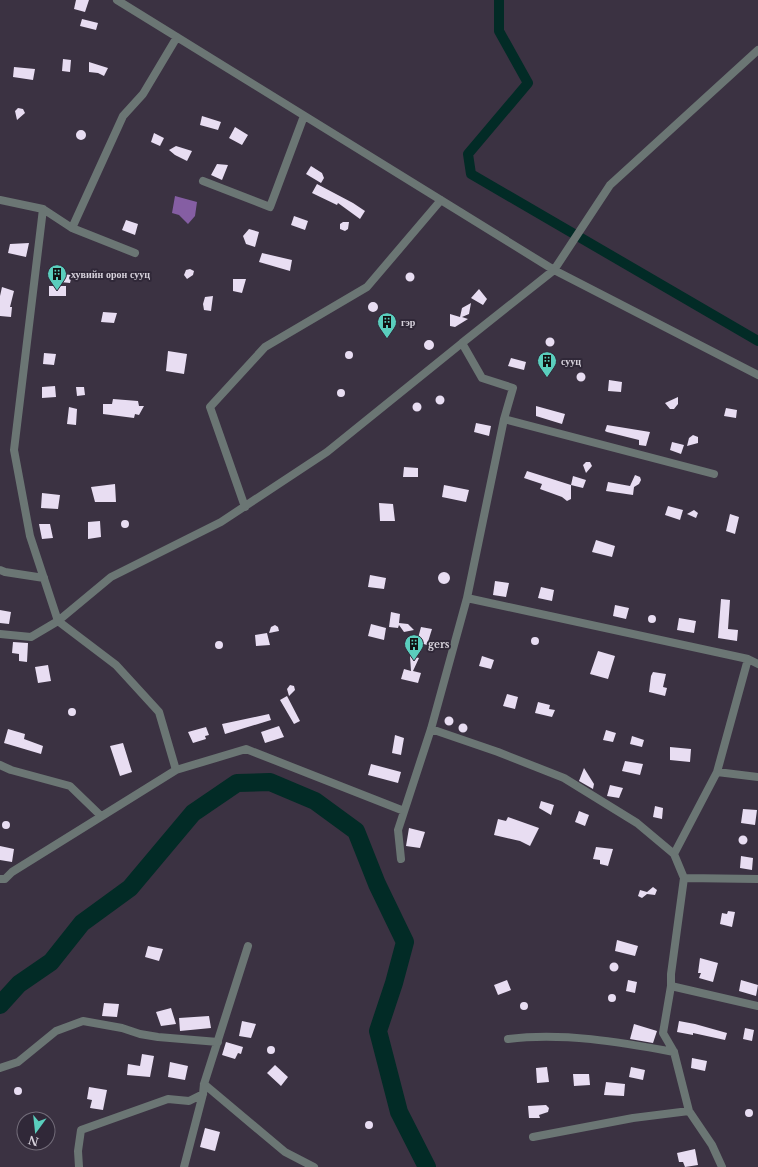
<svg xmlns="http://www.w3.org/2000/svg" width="758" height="1167" font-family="'Libre Baskerville',serif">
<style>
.forest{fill:#855ea3}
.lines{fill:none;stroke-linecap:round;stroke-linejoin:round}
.canal{stroke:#022b26;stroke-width:10}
.river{stroke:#022b26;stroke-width:18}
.building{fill:#e8ddf2}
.minor{stroke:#6b7674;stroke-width:8}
.labels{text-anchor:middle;stroke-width:4;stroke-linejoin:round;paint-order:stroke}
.poi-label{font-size:10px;font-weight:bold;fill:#d6d1db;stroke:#302838;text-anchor:start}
</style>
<rect width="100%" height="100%" fill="#3b3242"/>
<path class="forest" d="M175,196l22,6 -2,14 -7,8 -9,-9 -7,-2z"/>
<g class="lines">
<path class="canal" d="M499,0v31l29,52 -60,71 3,20 287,167"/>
<path class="river" d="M0,1005l19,-21 32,-22 31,-39 48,-35 63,-75 44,-30 33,-1 45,19 41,30 21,53 28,58 -11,41 -16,48 21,81 28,55"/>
</g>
<path class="building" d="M76,0h13l-4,12 -11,-3z
M82,19l16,4 -2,7 -16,-4z
M63,59l8,1 -1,12 -8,-1z
M89,62l19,6 -4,8 -6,-3 -9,-1z
M14,67l21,2 -2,11 -20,-3z
M18,108l5,1 2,4 -8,7 -2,-9z
M202,116l19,6 -3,8 -18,-5z
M235,127l13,8 -6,10 -13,-7z
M76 135a5 5 0 1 1 10 0a5 5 0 1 1-10 0Z
M154,133l10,5 -4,8 -9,-4z
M176,146l16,5 -5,10 -12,-6 -6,-5z
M217,164l11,1 -6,15 -11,-5z
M311,166l11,7 2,5 -3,5 -15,-9z
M317,184l36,19 12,8 -5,8 -22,-16 -1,2 -25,-12z
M294,216l14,5 -3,9 -14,-5z
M126,220l12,4 -3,11 -13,-5z
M343,222h6l-1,7 -3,2 -5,-2v-5z
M249,229l10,3 -4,15 -9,-3 -3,-8z
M29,243l-3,14 -18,-4 2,-9z
M262,253l30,7 -2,11 -31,-9z
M190,269l4,2 -1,4 -6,4 -3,-4 2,-5z
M405.5 277a4.5 4.5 0 1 1 9 0a4.5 4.5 0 1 1-9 0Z
M60,274l12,1 -2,8 -10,-1 -2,-4z
M233,279h13l-4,14 -9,-2z
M49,286h17v10h-17z
M2,287l12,4 -4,16h2l-1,10 -11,-1v-20z
M479,289l8,10 -4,6 -12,-7z
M213,296l-2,15 -7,-1 -1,-6 2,-7z
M368 307a5 5 0 1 1 10 0a5 5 0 1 1-10 0Z
M471,303l-2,11 -7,3 6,2 -13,8 -5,-1v-12l10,3 2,-9z
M103,312l14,1 -3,10 -13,-1z
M545.5 342a4.5 4.5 0 1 1 9 0a4.5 4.5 0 1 1-9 0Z
M424 345a5 5 0 1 1 10 0a5 5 0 1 1-10 0Z
M345 355a4 4 0 1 1 8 0a4 4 0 1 1-8 0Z
M168,351l19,3 -3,20 -18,-3z
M44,353l12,1 -2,11 -11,-1z
M511,358l15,4 -2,8 -16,-4z
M576.5 377a4.5 4.5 0 1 1 9 0a4.5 4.5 0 1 1-9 0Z
M609,380l13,2 -1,10 -13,-1z
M55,386l1,11 -14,1v-11z
M76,387h8l1,8 -8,1z
M337 393a4 4 0 1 1 8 0a4 4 0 1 1-8 0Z
M435.5 400a4.5 4.5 0 1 1 9 0a4.5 4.5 0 1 1-9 0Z
M678,397v7l-4,5h-4l-5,-6z
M113,399l25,2 1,5h5l-5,9 -4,-1 -1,4 -31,-4v-10h9z
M412.5 407a4.5 4.5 0 1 1 9 0a4.5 4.5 0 1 1-9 0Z
M536,406l29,8 -3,10 -26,-8z
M69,407l8,2 -1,16 -9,-1z
M726,408l11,2 -1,8 -12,-2z
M476,423l15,3 -2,10 -15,-4z
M607,425l43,7 -4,14 -7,-1v-5l-32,-8 -2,-1z
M693,435l5,2v6l-11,3 2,-8z
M672,442l12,3 -3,9 -11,-4z
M586,462h4l2,4 -6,7 -3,-8z
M404,467l14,1v9h-15z
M527,471l44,14v14l-4,2 -5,-4 -22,-8 2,-5 -18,-6z
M635,475l5,2 1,3 -2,4 -5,3 -1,8 -27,-4 2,-9 22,4z
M573,476l13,4 -3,8 -12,-3z
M115,484l1,18h-21l-4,-15z
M444,485l25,5 -3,12 -24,-5z
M42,493l18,2 -2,14 -17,-1z
M379,503l14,1 2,17h-15z
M668,506l15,4 -3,10 -15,-5z
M694,510l4,3 -2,5 -9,-4z
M730,514l9,3 -4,17 -9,-3z
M121 524a4 4 0 1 1 8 0a4 4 0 1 1-8 0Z
M100,521l1,16 -13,2v-17z
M39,524h11l3,14 -11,1z
M596,540l19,6 -3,11 -20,-5z
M438 578a6 6 0 1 1 12 0a6 6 0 1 1-12 0Z
M370,575l16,3 -2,11 -16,-2z
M495,581l14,2 -3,14 -13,-2z
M541,587l13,3 -2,11 -14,-3z
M721,599l9,1 -2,29 10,1 -1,11 -19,-3z
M615,605l14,3 -3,11 -13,-3z
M0,610l11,2 -2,12 -9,-1z
M391,612l9,2 -1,9 9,1 6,6 -10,2 -5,-7 -1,3 -9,-1z
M648 619a4 4 0 1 1 8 0a4 4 0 1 1-8 0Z
M679,618l17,3 -2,12 -17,-3z
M371,624l15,4 -2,12 -16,-4z
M275,625l3,2 1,4 -10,2 2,-6z
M421,627l11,2 -5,16 -10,-3z
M267,633l3,12 -14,1 -1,-11z
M531 641a4 4 0 1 1 8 0a4 4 0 1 1-8 0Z
M215 645a4 4 0 1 1 8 0a4 4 0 1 1-8 0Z
M13,642l15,1 -1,19 -8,-1v-7l-7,-1z
M598,651l17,5 -7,23 -18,-5z
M410,656l9,2 -6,13 8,2 -3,10 -17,-4 3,-10 7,2z
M482,656l12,4 -3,9 -12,-3z
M48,665l3,16 -13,2 -3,-16z
M653,672l13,2 -3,13 4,1 -2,8 -16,-4 2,-16z
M290,685l4,1 1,4 -6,6 -2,-7z
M507,694l11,3 -3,12 -12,-3z
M287,696l13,25 -6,3 -14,-24z
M538,702l12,3 -1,4 6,1 -3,7 -17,-4z
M68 712a4 4 0 1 1 8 0a4 4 0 1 1-8 0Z
M269,714l2,6 -46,14 -3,-10z
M444.5 721a4.5 4.5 0 1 1 9 0a4.5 4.5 0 1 1-9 0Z
M458.5 728a4.5 4.5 0 1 1 9 0a4.5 4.5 0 1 1-9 0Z
M279,726l5,11 -19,6 -4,-11z
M206,727l3,8 -4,1 1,3 -13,4 -5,-11z
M8,729l17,5 -1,5 19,7 -2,8 -37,-11z
M606,730l10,3 -3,9 -10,-2z
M395,735l9,3 -3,17 -9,-2z
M632,736l12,4 -2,7 -12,-3z
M123,743l9,29 -12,4 -10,-30z
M670,747l21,2 -1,13 -20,-2z
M625,761l18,3 -3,11 -18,-4z
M371,764l30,8 -3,11 -30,-8z
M584,768l10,16 -1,5 -14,-8z
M610,785l13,3 -4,10 -12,-2z
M541,801l13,4 -3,10 -12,-7z
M655,806l8,2 -1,11 -9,-2z
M743,809l14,1 -2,15 -14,-2z
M579,811l10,4 -4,11 -10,-4z
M508,817l31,11 -9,18 -10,-5 -26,-6 4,-16 8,2z
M2 825a4 4 0 1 1 8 0a4 4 0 1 1-8 0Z
M409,828l16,4 -5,16 -14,-2z
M738.5 840a4.5 4.5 0 1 1 9 0a4.5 4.5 0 1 1-9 0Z
M0,846l14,3 -2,13 -12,-2z
M596,847l17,2 -5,17 -8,-2v-4l-7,-1z
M741,856l12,2 -1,12 -12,-2z
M653,887l4,3 -2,5 -8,-1 -5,4 -4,-2 2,-6 7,2z
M728,911l7,1 -3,15 -12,-3 2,-11 5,1z
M617,940l21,6 -3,10 -20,-5z
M148,946l15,3 -4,12 -14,-4z
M700,958l18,5 -5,19 -14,-4 2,-5h-3z
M609.5 967a4.5 4.5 0 1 1 9 0a4.5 4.5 0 1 1-9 0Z
M507,980l4,10 -13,5 -4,-10z
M628,980l9,2 -2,11 -9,-2z
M741,980l17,5 -2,11 -17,-5z
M608 998a4 4 0 1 1 8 0a4 4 0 1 1-8 0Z
M520 1006a4 4 0 1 1 8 0a4 4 0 1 1-8 0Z
M104,1003l15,1 -2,13 -15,-1z
M171,1008l5,16 -15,2 -5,-14z
M209,1016l2,12 -31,3 -1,-13z
M242,1021l14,3 -5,14 -12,-2z
M679,1021l16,3 32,9 -2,7 -32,-7v2l-16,-3z
M634,1024l23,7 -4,12 -23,-4z
M745,1028l9,2 -2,11 -9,-2z
M226,1042l17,5 -2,7 -3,-1 -3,6 -13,-4z
M267 1050a4 4 0 1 1 8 0a4 4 0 1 1-8 0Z
M142,1054l12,2 -4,21 -23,-2 1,-11 12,2z
M692,1058l15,3 -2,10 -14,-3z
M170,1062l18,4 -3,14 -17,-3z
M275,1065l13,12 -7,9 -14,-13z
M547,1067l2,15 -12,1 -1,-15z
M631,1067l14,3 -2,10 -14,-3z
M573,1074h16l1,11 -16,1z
M606,1082l19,2 -1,12 -20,-1z
M14 1091a4 4 0 1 1 8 0a4 4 0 1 1-8 0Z
M89,1087l18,3 -4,20 -13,-2 2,-8 -5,-1z
M546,1105l3,3 -1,4 -9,3 1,3h-11l-1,-12z
M745 1113a4 4 0 1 1 8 0a4 4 0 1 1-8 0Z
M365 1125a4 4 0 1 1 8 0a4 4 0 1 1-8 0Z
M205,1128l15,4 -5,19 -15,-4z
M695,1149l3,16 -13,2 -2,-5h-4l-2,-9z"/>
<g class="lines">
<path class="minor" d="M117,0l437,270 204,105
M203,181l67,26 34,-91
M0,200l43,9
M72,228l63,25
M504,419l210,55
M245,507l-35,-100 55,-60 102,-60 74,-87
M0,570l5,2 39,6
M467,598l281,61 10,5
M0,634l31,3 27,-16 -28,-85 -16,-86 29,-241 29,19 51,-112 20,-22 34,-57
M431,729l67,23 66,26 73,45 37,31
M0,765l11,5 59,16 31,30
M717,772l41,5
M404,811l-158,-62 -70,21 -17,-58 -43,-47 -58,-44 53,-44 110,-55 106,-70 135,-109
M401,859l-3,-29 33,-101 36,-131 37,-179 9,-31 -31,-10 -20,-35 92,-73 56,-85 148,-135
M684,878l74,1
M0,879h5l7,-7 164,-102
M671,986l87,20
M508,1039c54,-7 112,3 166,13
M0,1068l18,-6 38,-31 27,-10 39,7 18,6 18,3 60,5
M204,1084l81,68 29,15
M533,1137l100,-19 56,-7
M79,1167l-1,-16 3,-21 87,-31 21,2 14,-7
M184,1167l19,-73 1,-10 44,-138
M722,1167l-10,-22 -23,-34 -15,-59 -11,-19 8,-47v-12l13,-96 -10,-24 43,-82 31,-113"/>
</g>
<defs>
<g id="building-pin" transform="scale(1)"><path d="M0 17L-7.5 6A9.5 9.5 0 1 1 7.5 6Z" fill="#5acebd" stroke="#302838"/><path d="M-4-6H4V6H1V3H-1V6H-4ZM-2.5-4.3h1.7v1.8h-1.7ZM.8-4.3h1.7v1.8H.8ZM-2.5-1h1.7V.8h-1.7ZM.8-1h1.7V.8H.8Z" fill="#111"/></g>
</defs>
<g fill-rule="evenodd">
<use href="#building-pin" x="57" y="274"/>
<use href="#building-pin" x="387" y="322"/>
<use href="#building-pin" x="547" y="361"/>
<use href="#building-pin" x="414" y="644"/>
</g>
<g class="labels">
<g class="poi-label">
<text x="71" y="278">хувийн орон сууц</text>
<text x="401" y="326">гэр</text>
<text x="561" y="365">сууц</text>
<text x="428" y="648">gers</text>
</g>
</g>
<g transform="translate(36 1131) rotate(195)"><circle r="19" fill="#302838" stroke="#726c79"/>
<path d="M0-3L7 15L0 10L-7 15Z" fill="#5acebd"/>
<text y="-6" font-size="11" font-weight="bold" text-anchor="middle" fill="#d6d1db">N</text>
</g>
</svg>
